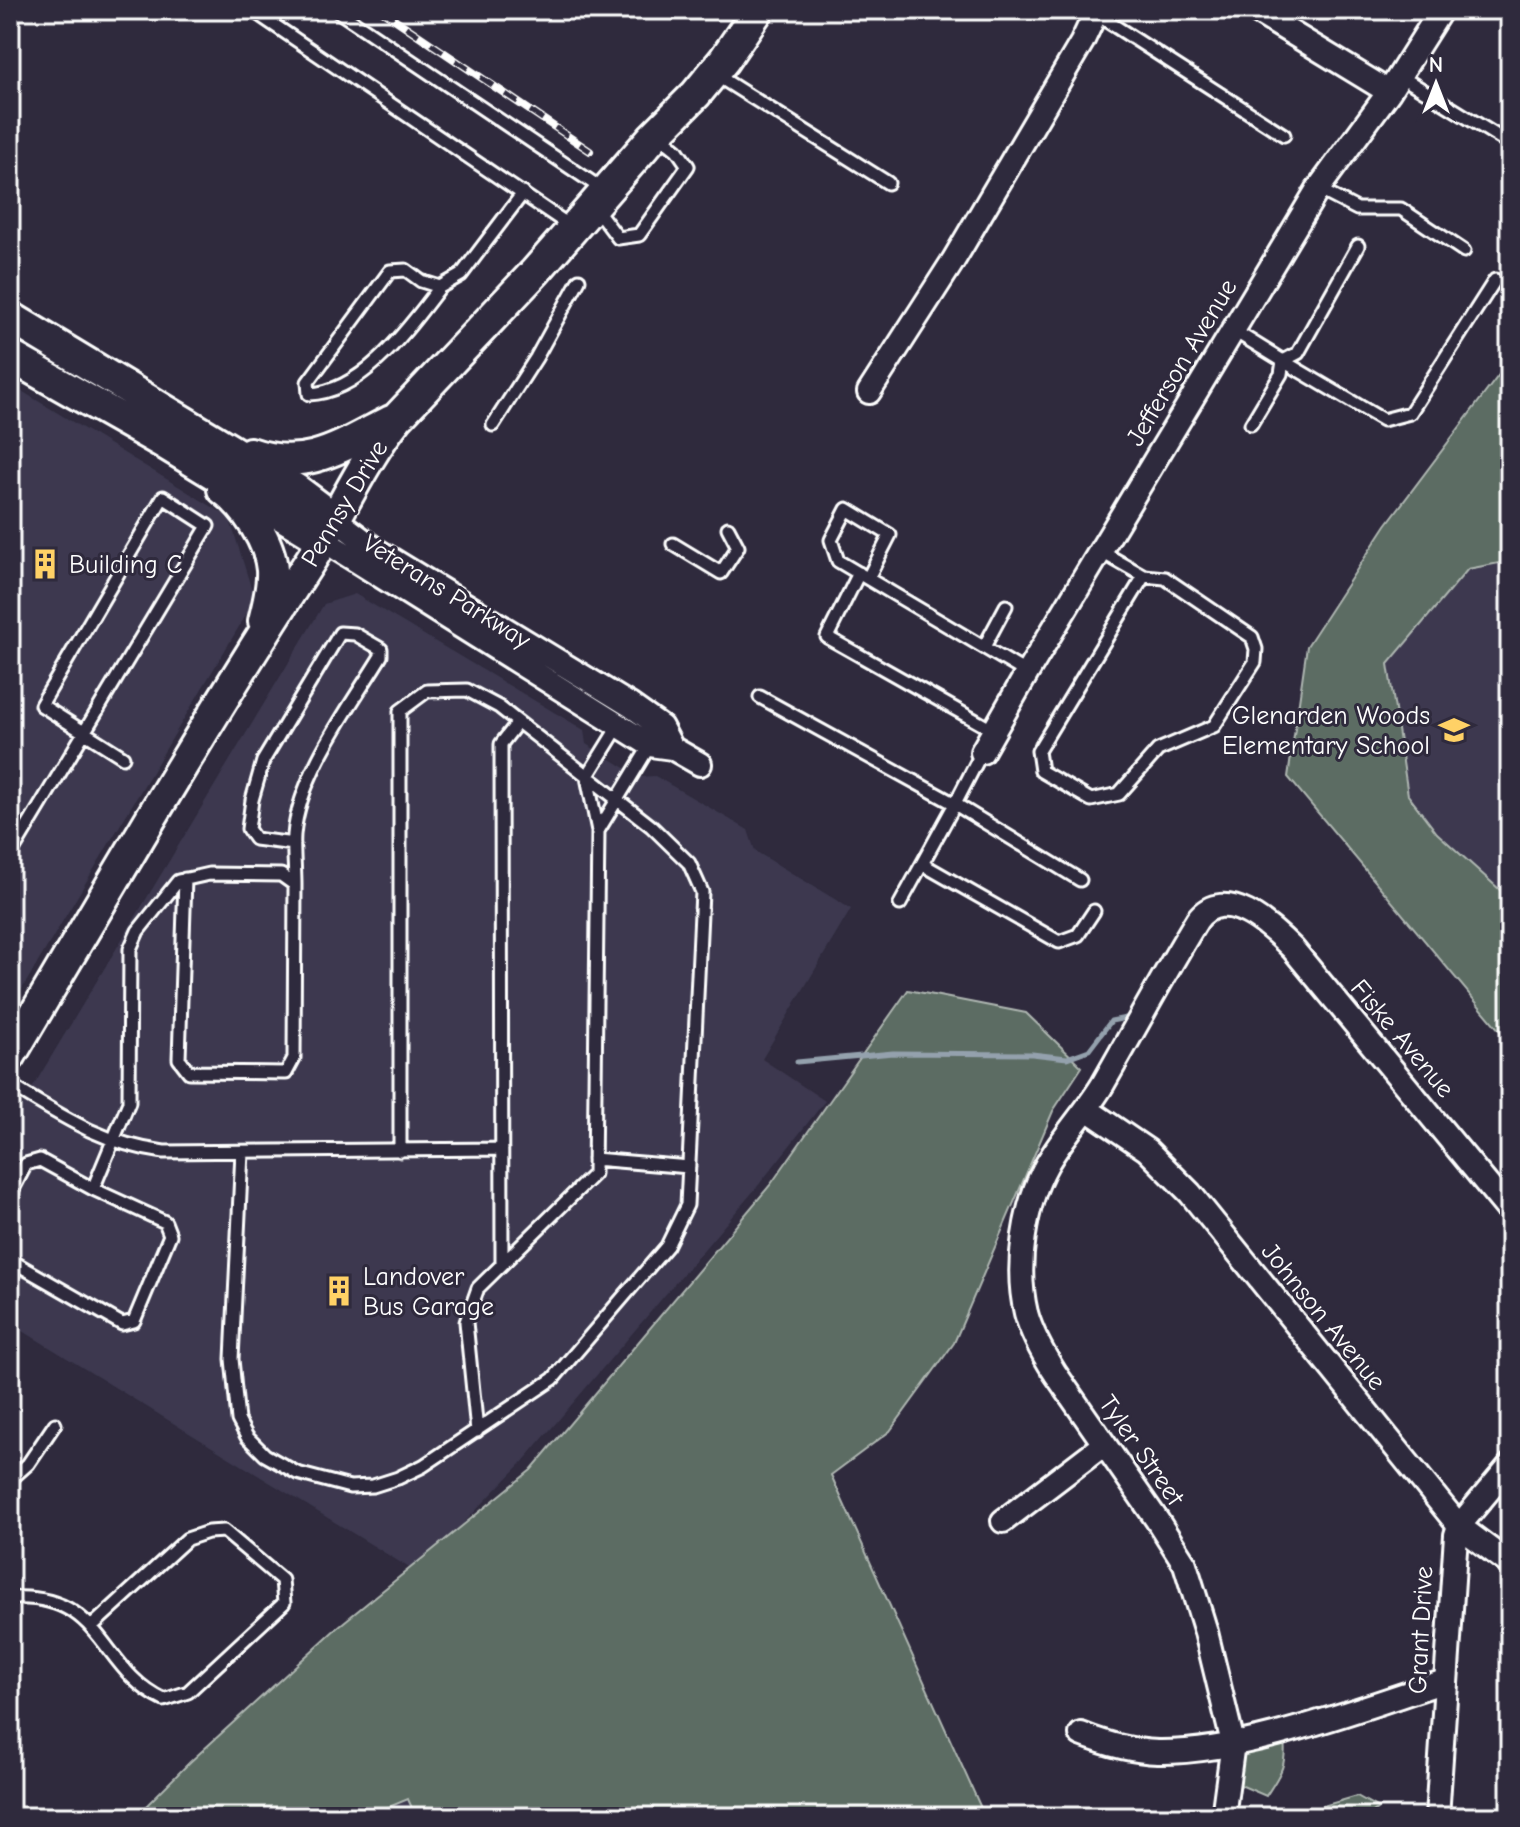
<svg xmlns="http://www.w3.org/2000/svg" width="1520" height="1827" font-family="'Comic Neue',sans-serif">
<style>
.built{fill:#3c394f}
.green{fill:#5c6c63;stroke:#aeb6b1;stroke-width:2}
.lines{fill:none;stroke-linecap:round;stroke-linejoin:round}
.stream{stroke:#94a1ad;stroke-width:5}
.service-casing{stroke:#fff;stroke-width:17}
.minor-casing{stroke:#fff;stroke-width:28}
.secondary-casing{stroke:#fff;stroke-width:36}
.service{stroke:#2f2a3d;stroke-width:11}
.minor{stroke:#2f2a3d;stroke-width:22}
.secondary{stroke:#2f2a3d;stroke-width:30}
.rail-casing{stroke:#fff;stroke-width:8}
.rail{stroke:#2f2a3d;stroke-width:5;stroke-dasharray:15;stroke-linecap:butt}
.labels{text-anchor:middle;stroke-width:6;stroke-linejoin:round;paint-order:stroke}
.street-label{font-size:26px;fill:#fff;stroke:#2f2a3d}
.poi-label{font-size:26px;fill:#fff;stroke:#2f2a3d;text-anchor:start}
</style>
<rect width="100%" height="100%" fill="#2f2a3d"/>
<filter id="ink" filterUnits="userSpaceOnUse"><feTurbulence type="fractalNoise" baseFrequency=".0125" numOctaves="2"/><feDisplacementMap in="SourceGraphic" scale="16" xChannelSelector="R" yChannelSelector="G"/><feConvolveMatrix kernelMatrix="1 2 1 2 8 2 1 2 1" color-interpolation-filters="sRGB"/></filter>
<g filter="url(#ink)">
<path class="built" d="M10,384l219,133 26,83 -245,409z
M1510,561v338l-73,-66 -29,-38 -20,-131 81,-95z
M355,594l229,136 2,14 54,33 15,-1 93,54 7,21 96,58 -89,150 63,42 -68,86 -236,277 -105,108 -406,-249v-198l314,-521z
M409,1799l7,18h-51z"/>
<path class="green" d="M1510,360v201l-42,8 -80,95 20,131 29,38 73,66v144l-222,-266 19,-131 79,-121z
M908,990l118,23 56,54 -29,44 -99,232 -64,88 -59,44 154,342h-569l-8,-18 -43,18h-230l55,-55 149,-136 192,-156 240,-286z
M1284,1738c3,28 -3,35 -18,58l-28,-12 -4,-11 12,-27z
M1357,1796l21,12 -11,9h-53l2,-9z"/>
<g class="lines">
<path class="stream" d="M797,1062l96,-9 139,1 35,4 22,-8 22,-29 15,-3"/>
<g class="service-casing">
<path id="service" d="M252,10l321,218
M336,10l269,181
M1096,14l188,121
M713,73l175,110
M1400,76l110,68
M1318,189l39,20h44l63,42
M594,206l24,32 21,-3 49,-69 -11,-16 -20,-16
M1358,246l-60,107 -15,8 100,59 27,-7 85,-133
M440,287c-31,40 -76,105 -131,107l-1,-12 82,-111 16,-1 15,11 19,6 21,-12 62,-82
M1233,330l50,31 -2,13 -30,50
M493,425l43,-67 43,-78
M673,544l48,29 17,-26 -10,-19
M1100,551l44,25 21,2 87,59 4,12 -1,13 -41,64 -56,24 -39,44 -28,6 -50,-29 -3,-20 106,-175
M859,573l-32,64 167,94
M868,578l22,-43 -43,-26 -16,31 7,21 189,112
M984,647l22,-41
M760,697l195,107 27,-52
M598,831l54,-89
M294,844l-39,-5 -7,-10 4,-29 11,-39 77,-128 15,1 26,15v7c-31,51 -82,118 -87,179 -1,16 1,33 1,50
M10,856l198,-330 -45,-29 -122,208 82,52
M922,864l137,78 19,-7 16,-24
M900,904l55,-100 125,76
M10,1085c53,32 91,58 154,67l338,-3
M242,1152l-10,207 6,61 9,17 18,18 32,18 53,14 23,-1 25,-8 25,-12 130,-87 114,-133 20,-41 15,-313 -13,-29 -38,-37 -152,-119 -32,-17 -40,1 -27,20v440
M594,1159l95,8
M93,1189l36,-87 1,-153 8,-18 40,-50 31,-7 72,1 14,10 -1,173 -8,15 -97,-1 -10,-13 6,-180
M10,1195l16,-31 14,-4 53,29 72,33 5,13 -36,86 -12,3 -112,-64
M502,1264l-1,-520 17,-22
M477,1431l-11,-109 12,-34 116,-114 4,-343 -11,-54 34,-55
M10,1480l18,-16 27,-40
M10,1598c95,-6 88,71 154,102l24,-8 96,-89 -2,-23 -58,-49 -16,1 -21,7 -96,88"/>
</g>
<g class="minor-casing">
<path id="minor" d="M1254,10l135,82
M869,392l84,-131 129,-219 15,-32
M335,519l41,31 254,155 31,22 11,21
M323,540l327,205 22,3 28,16
M982,752l45,-79 291,-484 71,-97 52,-82
M1088,1110l59,40 43,43 269,333 51,38
M1003,1521l100,-76
M1081,1734c25,10 50,17 77,18 88,1 203,-44 287,-71
M1223,1817l10,-74 -27,-111 -21,-68 -28,-44 -102,-147c-12,-19 -23,-38 -29,-60 -11,-45 -2,-108 21,-149 16,-28 39,-52 56,-80 31,-54 61,-110 94,-164 28,-37 74,7 96,29l217,263
M1437,1817l19,-282 3,-9 51,-61"/>
</g>
<g class="secondary-casing">
<path id="secondary" d="M10,317l285,172 40,30
M10,356l152,86 161,98
M250,453c56,20 92,-7 141,-32
M223,489c23,17 47,53 49,81 1,17 -4,35 -8,51
M10,1056c99,-167 196,-335 302,-498 29,-46 51,-97 85,-140l138,-146 117,-134 44,-44 28,-34 34,-50"/>
</g>
<use href="#service" class="service"/>
<use href="#minor" class="minor"/>
<use href="#secondary" class="secondary"/>
<g class="rail-casing">
<path id="rail" d="M381,10l209,141"/>
</g>
<use href="#rail" class="rail"/>
</g>
</g>
<defs>
<g id="building-bare" transform="scale(2.4)"><path d="M-4-6H4V6H1V3H-1V6H-4ZM-2.5-4.3h1.7v1.8h-1.7ZM.8-4.3h1.7v1.8H.8ZM-2.5-1h1.7V.8h-1.7ZM.8-1h1.7V.8H.8Z" fill="#ffd166" stroke="#2f2a3d" stroke-width="2.5" paint-order="stroke"/></g>
<g id="school-bare" transform="scale(2.4)"><path d="M0-5L7-2L0 1L-7-2ZM-4 1L0 2.5L4 1V4Q0 6-4 4Z" fill="#ffd166" stroke="#2f2a3d" stroke-width="2.5" paint-order="stroke"/></g>
</defs>
<g fill-rule="evenodd">
<use href="#building-bare" x="45" y="564"/>
<use href="#school-bare" x="1454" y="730"/>
<use href="#building-bare" x="339" y="1291"/>
</g>
<g class="labels">
<g class="street-label">
<text transform="translate(1181 362) rotate(-59)" y="9">Jefferson Avenue</text>
<text transform="translate(344 503) rotate(-59)" y="9">Pennsy Drive</text>
<text transform="translate(447 591) rotate(32)" y="9">Veterans Parkway</text>
<text transform="translate(1403 1038) rotate(50)" y="9">Fiske Avenue</text>
<text transform="translate(1324 1316) rotate(51)" y="9">Johnson Avenue</text>
<text transform="translate(1142 1450) rotate(55)" y="9">Tyler Street</text>
<text transform="translate(1420 1630) rotate(-87)" y="9">Grant Drive</text>
</g>
<g class="poi-label">
<text x="69" y="573">Building C</text>
<text x="1430" y="724" text-anchor="end">Glenarden Woods<tspan x="1430" dy="30">Elementary School</tspan></text>
<text x="363" y="1285">Landover<tspan x="363" dy="30">Bus Garage</tspan></text>
</g>
</g>
<rect width="1520" height="1827" fill="none" stroke="#2f2a3d" stroke-width="40"/>
<rect x="20" y="20" width="1480" height="1787" fill="none" stroke="#fff" stroke-width="3" filter="url(#ink)"/>
<g transform="translate(1436 84)" stroke="#2f2a3d" stroke-width="6" paint-order="stroke">
<path d="M0-6L14 30L0 20L-14 30Z" fill="#ffffff"/>
<text y="-12" font-size="22" font-weight="bold" text-anchor="middle" fill="#ffffff">N</text>
</g>
</svg>
